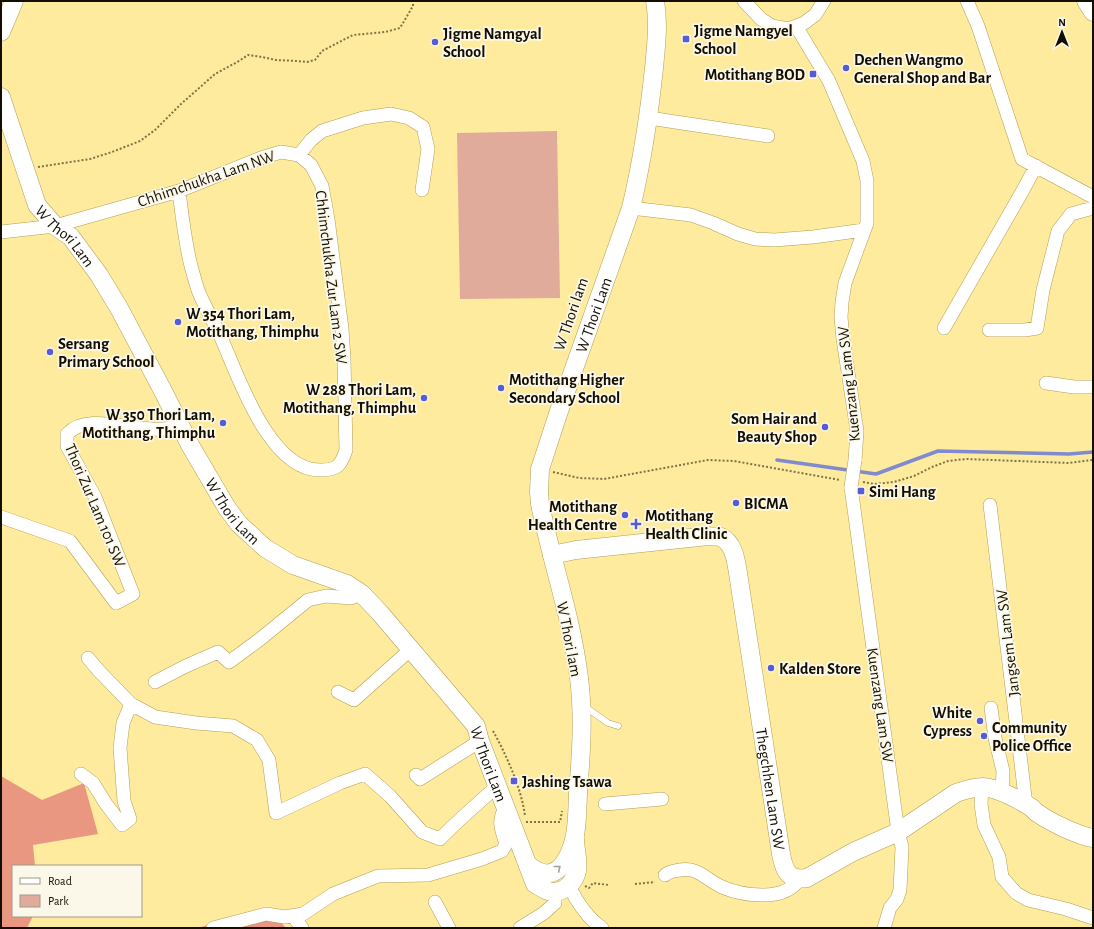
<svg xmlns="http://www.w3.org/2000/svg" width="1094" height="929" font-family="'Alegreya Sans',sans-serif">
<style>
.green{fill:#e0ab9b}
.forest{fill:#e99780}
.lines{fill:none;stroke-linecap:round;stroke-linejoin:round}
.stream{stroke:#7f8acf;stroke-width:3.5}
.service-casing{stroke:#b19f53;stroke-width:7}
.minor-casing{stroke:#b19f53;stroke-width:14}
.secondary-casing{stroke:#b19f53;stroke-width:19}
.path{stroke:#7e7348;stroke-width:2;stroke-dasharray:2 2;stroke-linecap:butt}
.service{stroke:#fff;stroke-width:6}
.minor{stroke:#fff;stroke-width:13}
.secondary{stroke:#fff;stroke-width:18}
.minor-bridge-casing{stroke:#b19f53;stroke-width:14;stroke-linecap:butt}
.minor-bridge{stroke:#fff;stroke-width:13}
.oneway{stroke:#a19f99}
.poi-dot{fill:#565cd3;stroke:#fbf8e9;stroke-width:1.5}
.labels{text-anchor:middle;stroke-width:3.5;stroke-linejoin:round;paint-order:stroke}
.poi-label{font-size:16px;font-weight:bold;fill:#140e00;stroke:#fbf8e9;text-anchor:start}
.street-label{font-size:16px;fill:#140e00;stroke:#fbf8e9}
</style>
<rect width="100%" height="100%" fill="#feeb9e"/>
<path class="green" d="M557,131l3,167 -100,1 -3,-166z"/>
<path class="forest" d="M1,776l41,24 42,-17 14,51 -65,11 2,21h-22v50h20l-6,12h-26z
M269,909l17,19h-89z"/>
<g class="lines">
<path class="stream" d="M777,460l99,14 62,-23 131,3 24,-2"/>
<g class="service-casing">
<path id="service" d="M584,706l24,17 10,3"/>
</g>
<g class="minor-casing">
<path id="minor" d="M744,1l17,18 11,7 16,3 16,-6 11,-8 9,-14
M967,1l11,25 44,133 71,38
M796,26l33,55 34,80 4,20v42l-22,60 -3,19 -1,15 2,22 14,92 -2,29
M649,118l119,18
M299,155l12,-15 11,-9 41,-13 28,-4 18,4 14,9 5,22 -6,41
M631,208l60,7 22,8 25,11 17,5 19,1 39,-3 51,-7
M1,232l54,-6 124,-35 82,-33 20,-6 18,3 12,10 11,21 6,33 14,110 2,30 2,91c-5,15 -8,20 -25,20 -50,2 -82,-91 -98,-128 -7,-16 -16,-31 -23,-47 -4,-9 -6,-19 -9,-29 -6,-24 -9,-50 -12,-75
M944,328l78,-136 14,-26
M989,330h36l12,-2 6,-38 15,-59 13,-17 22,-6
M1046,383l28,4h19
M851,487l47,345 4,15 -2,43 -3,9 -7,9 -6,20
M990,505l36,300
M1,517l69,24 46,62 17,-9 -38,-97 -28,-51v-12c24,-26 81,6 112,-9
M88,658l11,13 32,33 24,13 41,6 37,3 24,14 12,20 7,53 64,-30 25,-9 25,22 32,36 18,7c18,-19 39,-36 58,-54
M155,682l31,-16 32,-14 11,10 30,-22 49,-40 18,-4 25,2 11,-4
M338,692l16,8 56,-50
M991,708l4,30 8,33 -1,22
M81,774l12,9 13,21 16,21 8,-6 -6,-18 -4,-53 3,-25 8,-19
M416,775l4,4 60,-38
M982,787l-1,17 3,21 15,32 3,20 14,16 12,7 38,9 27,9
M605,804l57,-5
M665,875c5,-4 9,-4 15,-5 19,-3 26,10 42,17 21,9 64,15 77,-8
M569,886c8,16 18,32 33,42
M435,902l14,26
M293,916l9,12
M213,928l53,-14 19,3 18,-3 30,-20 45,-18 50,-1 54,-16 20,-8 4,-7c-5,-16 -9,-22 0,-38
M520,928l24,-15 11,-10v-11"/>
</g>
<g class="secondary-casing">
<g id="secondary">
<path d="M1086,1l7,11"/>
<path d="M1,32l13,-31"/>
<path id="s1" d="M1,97l36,108 18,21 16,11 28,38 20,33 45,85 26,52 37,63 12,16 26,24 28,17 54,19 15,10 18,19 96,113 4,15 55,143c6,3 13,9 20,8 11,-1 20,-11 22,-21 2,-9 -2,-22 -2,-32"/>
<path id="s2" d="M552,555l24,-5 132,-14c4,1 9,0 13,1 13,6 15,24 17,36l43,281c3,16 7,27 26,24l46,-26 45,-20 58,-39c9,-3 18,-6 27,-6 14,1 37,13 49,21 2,2 4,5 7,6 11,8 40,22 54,24"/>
<path id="s3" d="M528,865c13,10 25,13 36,-2 14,-20 13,-46 14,-70 3,-38 6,-76 1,-115 -7,-59 -27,-115 -39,-174l-1,-12 1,-23 19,-58 72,-203c11,-46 18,-92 23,-140 2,-21 5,-45 1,-67"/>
</g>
</g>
<path class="path" d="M38,167l52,-8 22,-7 28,-11 15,-11 26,-26 34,-30 24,-13 9,-6 14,2 14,3 21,1 10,1 8,-2 7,-9 31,-16 32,-3 15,-4 13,-22v-5
M553,472l26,6 25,1 104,-19 26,1 106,19
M863,482l11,2 20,-2 20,-6 18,-9 16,-6 18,-2 103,4 24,-3
M493,731c13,23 29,59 32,85
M526,822h34l2,-11
M635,884l20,-2
M585,886l4,2 4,-5 16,2"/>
<use href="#service" class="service"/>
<use href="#minor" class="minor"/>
<use href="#secondary" class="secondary"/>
<g class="minor-bridge-casing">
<path id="minor-bridge" d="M851,487l4,-27"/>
</g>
<use href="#minor-bridge" class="minor-bridge"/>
</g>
<defs><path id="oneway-chevron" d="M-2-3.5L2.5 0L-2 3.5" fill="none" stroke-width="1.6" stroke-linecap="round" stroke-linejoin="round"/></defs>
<use class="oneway" href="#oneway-chevron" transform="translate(558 868) rotate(-39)"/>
<g class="poi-dot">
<rect x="682" y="35" width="8" height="8" rx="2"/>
<circle cx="435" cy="42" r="4"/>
<circle cx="846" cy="68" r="4"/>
<rect x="809" y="70" width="8" height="8" rx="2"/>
<circle cx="178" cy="322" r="4"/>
<circle cx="50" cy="352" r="4"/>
<circle cx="501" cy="388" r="4"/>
<circle cx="424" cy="398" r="4"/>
<circle cx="223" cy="423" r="4"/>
<circle cx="825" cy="427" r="4"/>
<rect x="857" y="487" width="8" height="8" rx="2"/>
<circle cx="736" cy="503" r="4"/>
<circle cx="625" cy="515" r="4"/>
<path d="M634 518h4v4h4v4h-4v4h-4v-4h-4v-4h4z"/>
<circle cx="771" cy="668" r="4"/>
<circle cx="980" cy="721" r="4"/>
<circle cx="984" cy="736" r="4"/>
<rect x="510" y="777" width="8" height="8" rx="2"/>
</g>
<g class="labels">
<g class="poi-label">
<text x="694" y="36">Jigme Namgyel<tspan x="694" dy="18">School</tspan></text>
<text x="443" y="39">Jigme Namgyal<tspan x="443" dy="18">School</tspan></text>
<text x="854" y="65">Dechen Wangmo<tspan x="854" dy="18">General Shop and Bar</tspan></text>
<text x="805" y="80" text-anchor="end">Motithang BOD</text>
<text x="186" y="319">W 354 Thori Lam,<tspan x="186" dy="18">Motithang, Thimphu</tspan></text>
<text x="58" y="349">Sersang<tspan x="58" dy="18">Primary School</tspan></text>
<text x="509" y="385">Motithang Higher<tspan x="509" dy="18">Secondary School</tspan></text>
<text x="416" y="395" text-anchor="end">W 288 Thori Lam,<tspan x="416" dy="18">Motithang, Thimphu</tspan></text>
<text x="215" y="420" text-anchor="end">W 350 Thori Lam,<tspan x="215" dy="18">Motithang, Thimphu</tspan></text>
<text x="817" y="424" text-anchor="end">Som Hair and<tspan x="817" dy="18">Beauty Shop</tspan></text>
<text x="869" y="497">Simi Hang</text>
<text x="744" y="509">BICMA</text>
<text x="617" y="512" text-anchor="end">Motithang<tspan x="617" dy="18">Health Centre</tspan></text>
<text x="645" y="521">Motithang<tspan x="645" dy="18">Health Clinic</tspan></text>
<text x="779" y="674">Kalden Store</text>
<text x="972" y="718" text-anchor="end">White<tspan x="972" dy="18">Cypress</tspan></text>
<text x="992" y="733">Community<tspan x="992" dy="18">Police Office</tspan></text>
<text x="522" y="787">Jashing Tsawa</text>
</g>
<g class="street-label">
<text transform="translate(206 178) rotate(-19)" y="6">Chhimchukha Lam NW</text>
<text dy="6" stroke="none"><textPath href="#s1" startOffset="156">W Thori Lam</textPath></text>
<text transform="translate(332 277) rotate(83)" y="6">Chhimchukha Zur Lam 2 SW</text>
<text transform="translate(570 314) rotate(-71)" y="6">W Thori lam</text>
<text dy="6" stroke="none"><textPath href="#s3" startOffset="606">W Thori Lam</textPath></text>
<text transform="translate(848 384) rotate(-96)" y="6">Kuenzang Lam SW</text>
<text transform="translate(96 505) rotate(67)" y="6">Thori Zur Lam 101 SW</text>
<text dy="6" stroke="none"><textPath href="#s1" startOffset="480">W Thori Lam</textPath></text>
<text transform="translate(570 639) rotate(79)" y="6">W Thori lam</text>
<text transform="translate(1007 643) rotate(-97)" y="6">Jangsem Lam SW</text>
<text transform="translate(881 705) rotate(82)" y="6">Kuenzang Lam SW</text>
<text dy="6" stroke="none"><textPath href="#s1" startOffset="852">W Thori Lam</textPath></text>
<text dy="6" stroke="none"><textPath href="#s2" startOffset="430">Thegchhen Lam SW</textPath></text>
</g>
</g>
<rect width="1094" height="929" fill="none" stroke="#140e00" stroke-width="4"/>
<rect x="12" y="865" width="130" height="52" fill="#fbf8e9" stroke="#9f9a8c"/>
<rect x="20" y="878" width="20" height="6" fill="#ffffff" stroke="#9f9a8c"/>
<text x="48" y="885" font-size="12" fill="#140e00">Road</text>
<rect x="20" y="895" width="20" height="12" fill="#e0ab9b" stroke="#9f9a8c"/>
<text x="48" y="905" font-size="12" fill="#140e00">Park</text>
<g transform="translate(1062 32)" stroke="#fbf8e9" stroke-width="3" paint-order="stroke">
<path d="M0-3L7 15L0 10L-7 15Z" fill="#140e00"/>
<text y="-6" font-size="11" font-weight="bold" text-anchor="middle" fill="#140e00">N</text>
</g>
</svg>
